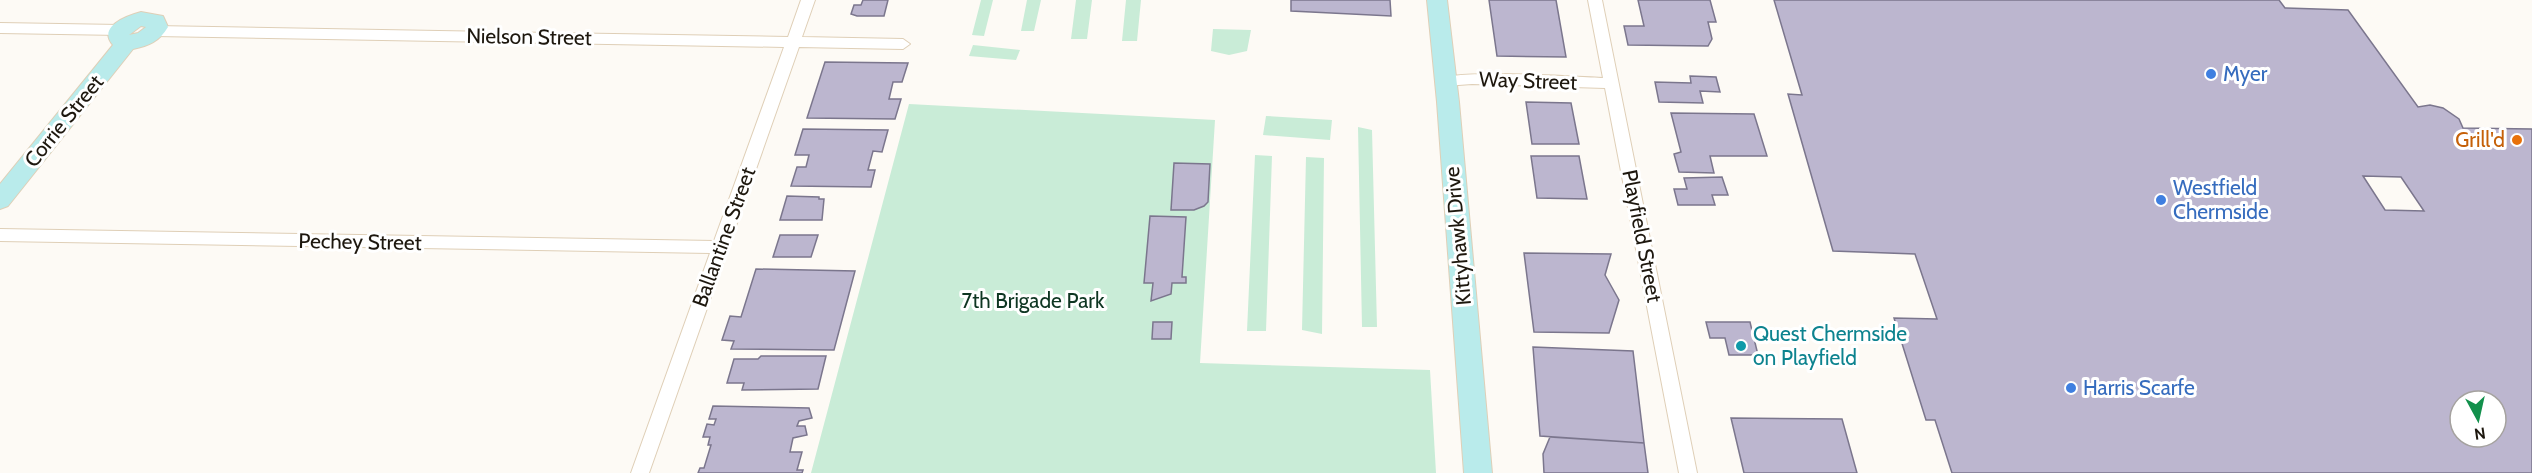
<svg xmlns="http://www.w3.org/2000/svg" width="2532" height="473" font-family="Cabin,sans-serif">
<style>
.green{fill:#c9ecd7}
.building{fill:#bcb6cf;stroke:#7b768d;stroke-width:1.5;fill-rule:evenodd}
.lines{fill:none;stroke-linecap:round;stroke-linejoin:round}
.street-casing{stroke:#dfcfb7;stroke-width:2}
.secondary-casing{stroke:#dfcfb7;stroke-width:2}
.street{fill:#fff;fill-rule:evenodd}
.secondary{fill:#b9ebeb;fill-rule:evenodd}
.shop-dot{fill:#3f7fe0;stroke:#fff;stroke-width:2}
.food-dot{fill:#e8710a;stroke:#fff;stroke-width:2}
.culture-dot{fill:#0f9aa8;stroke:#fff;stroke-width:2}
.labels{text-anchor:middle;stroke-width:6;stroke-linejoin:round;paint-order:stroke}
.street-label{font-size:21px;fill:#1d170e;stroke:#fff}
.shop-label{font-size:21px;fill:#366cbe;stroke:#fff;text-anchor:start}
.food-label{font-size:21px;fill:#c56008;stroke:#fff;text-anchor:end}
.park-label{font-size:21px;fill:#0e3622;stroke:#fff}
.culture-label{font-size:21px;fill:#0d838f;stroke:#fff;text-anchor:start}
</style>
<rect width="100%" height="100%" fill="#fdfaf5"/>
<path class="green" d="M981,0h12l-9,36 -12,-1z
M1027,0h14l-7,31h-13z
M1076,0h16l-5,39h-16z
M1126,0h15l-4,41h-15z
M1213,29l38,1 -4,21 -18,4 -18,-4z
M973,45l47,5 -4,10 -47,-4z
M909,104l306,16 -15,243 230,7 6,103h-625z
M1266,116l66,4 -2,20 -67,-5z
M1358,127l14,3 5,197h-15z
M1255,155l17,1 -6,175h-19z
M1306,157l18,1 -2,176 -20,-4z"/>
<path class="building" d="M863,0h25l-4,16h-27l-6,-2 3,-9h7z
M1291,0h99l1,16 -100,-5z
M1489,0h67l10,57 -69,-1z
M1638,0h72l6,22h-8l4,17 -4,7 -80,-1 -4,-19h20z
M1774,0h505l6,8 63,2 70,97 12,-2 13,3 16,11 4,9 69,1v344h-580l-17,-53h-9l-32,-102 43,1 -22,-65 -82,-3 -45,-157 14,1zM2460,401h36v36h-36z
M825,62l83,1 -6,19h-9l-4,17h12l-6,20 -88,-1z
M1690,76l26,1 4,15 -20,-1 3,12 -44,-1 -4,-20 36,1z
M1526,102l45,1 8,41h-47z
M1671,113l83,1 13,42h-57l4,17 -35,-1 -5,-18 7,-2z
M803,129l85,1 -6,22 -9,-1 -5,19h7l-4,17 -80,-1 6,-19h9l3,-12h-14z
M1531,156h48l8,43 -50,-1z
M1174,163l36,1 -2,38 -4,4 -10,4h-23z
M2363,176l38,1 23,34 -39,-1z
M1722,177l6,18h-16l3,10h-37l-4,-16h13l-3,-11z
M787,196l32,1v2h5l-2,21h-42z
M1150,216l36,1 -4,60h4v6h-14l-1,11 -20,7 2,-18h-9z
M780,235h38l-7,22h-38z
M1524,253l87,1 -6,21 14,25 -10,33 -75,-1z
M756,269l99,2 -21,79 -103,-1 3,-8 -12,-1 8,-24 11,1z
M1153,322h19l-1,17h-19z
M1706,322h44l8,33h-29l-4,-17h-15z
M1533,347l100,4 11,92 -104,-7z
M761,356h65l-8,33 -76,1 2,-7h-17l7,-24h24z
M713,406l96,2 3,10 -13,3 -2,5h8l2,9 -14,3 -3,14h12l-5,18h6l-1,3h-104l2,-5h4l7,-23h-3l2,-8h-7l4,-13 7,1 2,-6h-7z
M1731,418l111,1 15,54h-113z
M1550,437l94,6 4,30h-104l-1,-19z"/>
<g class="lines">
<g class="street-casing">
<path id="street" d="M801,0h14l-13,37 101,2 7,5 -7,5 -104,-2 -150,426h-18l79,-220 -710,-12v-12l714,12 70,-194 -629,-11 -7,-5 7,-5 633,11z
M1588,0h14l95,473h-18l-74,-385 -133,-4 -27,2 -7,-5c8,-13 142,-4 165,-3z
M0,23l120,2 7,5 -7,5 -120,-2z"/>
</g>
<g class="secondary-casing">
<path id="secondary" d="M1427,0h20l12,102 33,371h-28l-27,-371z
M141,12l22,4 5,11c-8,14 -20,19 -35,22l-125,157 -8,3v-25l113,-139c-16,-18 13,-29 28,-33zM141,26l5,1 -8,6 -9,2z"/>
</g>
<use href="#street" class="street"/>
<use href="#secondary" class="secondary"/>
</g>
<g class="shop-dot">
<circle cx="2211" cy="74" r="6"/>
<circle cx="2161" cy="200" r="6"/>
<circle cx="2071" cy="388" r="6"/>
</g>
<circle class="food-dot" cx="2517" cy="140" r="6"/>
<circle class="culture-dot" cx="1741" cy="346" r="6"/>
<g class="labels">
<g class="street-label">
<text transform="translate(529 37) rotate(1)" y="7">Nielson Street</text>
<text transform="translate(1528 81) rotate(2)" y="7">Way Street</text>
<text transform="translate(64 121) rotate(-51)" y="7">Corrie Street</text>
<text transform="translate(1458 236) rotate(-95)" y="7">Kittyhawk Drive</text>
<text transform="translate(1642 236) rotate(79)" y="7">Playfield Street</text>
<text transform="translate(724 237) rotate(-70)" y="7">Ballantine Street</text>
<text transform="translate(360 242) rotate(1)" y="7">Pechey Street</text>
</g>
<g class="shop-label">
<text x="2223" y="81">Myer</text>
<text x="2173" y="195">Westfield<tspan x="2173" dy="24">Chermside</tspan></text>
<text x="2083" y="395">Harris Scarfe</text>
</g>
<g class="food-label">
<text x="2505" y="147">Grill'd</text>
</g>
<g class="park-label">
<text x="1033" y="308">7th Brigade Park</text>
</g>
<g class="culture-label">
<text x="1753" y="341">Quest Chermside<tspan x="1753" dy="24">on Playfield</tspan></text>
</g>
</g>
<g transform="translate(2478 419) rotate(172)"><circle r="28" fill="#ffffff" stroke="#a5a29f" stroke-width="1.5"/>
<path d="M0-4.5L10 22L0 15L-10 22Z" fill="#12904c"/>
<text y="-9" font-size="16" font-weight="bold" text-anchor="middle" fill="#1d170e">N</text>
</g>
</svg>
